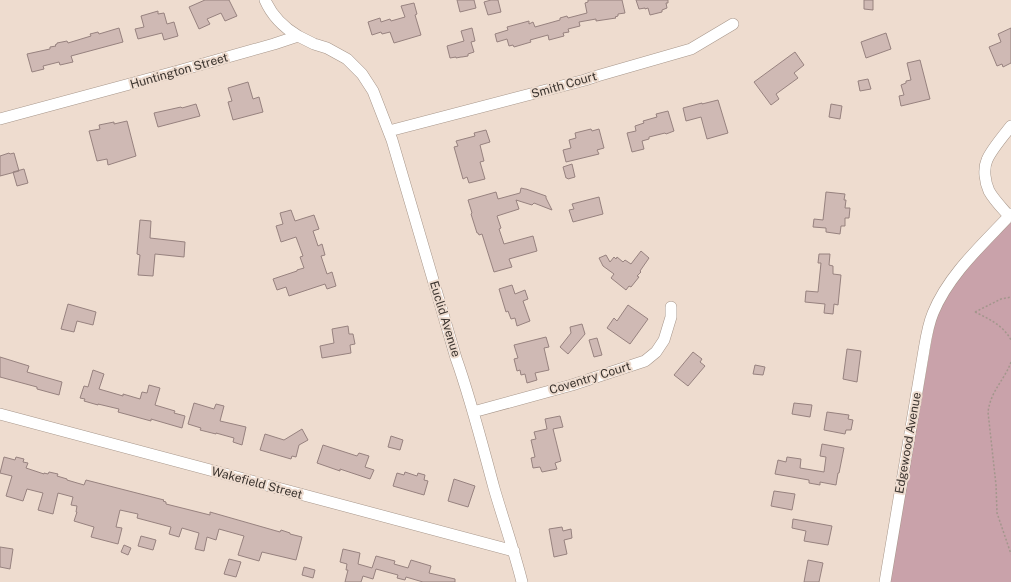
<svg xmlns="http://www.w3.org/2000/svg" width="1011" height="582" font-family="'Public Sans',sans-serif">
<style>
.green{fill:#c9a2aa}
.building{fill:#cfb9b4;stroke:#97827f}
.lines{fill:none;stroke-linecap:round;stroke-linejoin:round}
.minor-casing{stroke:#a7968a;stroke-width:12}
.path{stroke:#a3968c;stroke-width:1.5;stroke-dasharray:2 2;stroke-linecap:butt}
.minor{stroke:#fff;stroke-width:11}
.labels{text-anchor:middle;stroke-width:4;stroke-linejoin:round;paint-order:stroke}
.street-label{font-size:12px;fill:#3a332e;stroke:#eedccf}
</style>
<rect width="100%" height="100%" fill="#eedccf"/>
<path class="green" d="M1011,216v366h-122l50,-283z"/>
<path class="building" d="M205,0h24l8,16 -12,5 -4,-8 -14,6 3,5 -11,5 -10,-22z
M457,0h17l2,8 -16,4z
M491,0h7l3,12 -13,3 -4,-13z
M588,0h34l3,13 -7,1v2l-3,1 1,1 -20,3v-2l-17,3 1,4 -12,3 1,3 -6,1 1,3 -15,4 -1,-5 -18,5 1,2 -17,5 -1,-2 -4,1 -2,-7 -10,3 -2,-8 13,-4 -1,-3 22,-6v3l4,-2 2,5 25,-7v-2l7,-2 1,2 19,-5 -2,-10 3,-1z
M636,0h32v3h-2l1,5 -5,2v2l-12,3 -2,-7 -3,1v-1l-6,1z
M864,0h9v10l-9,-1z
M414,3l3,11 -2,1 6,20 -27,8 -4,-11 -8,2 -1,-2 -9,3 -4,-13 12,-4 1,4 9,-3 1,2 14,-4 -4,-11z
M158,11v3l6,-1 3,11 7,-2 4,14 -14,4 -2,-7 -24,6 -3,-10 9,-2 -3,-11z
M119,28l4,14 -52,14 2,6 -13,3 -1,-3 -16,4 1,3 -12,3 -5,-18 23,-5v-2l6,-1 -1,-1 2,-1v-1l10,-2 1,2 23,-7 -1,-2 8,-2 1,2z
M472,28l3,13 -4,1 3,10 -6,2v2l-6,1h-1l-5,1v-1l-6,1 -3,-12 17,-5 -3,-10z
M1011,28v35l-8,4 -1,-3 -5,2 -8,-19 12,-5 -3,-8z
M886,33l5,16 -25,9 -5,-16z
M795,52l9,13 -10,8 4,5 -22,16 3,5 -8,6 -17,-23z
M920,60l10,39 -29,7 -2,-10 5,-1 -3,-10 5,-2v-2l5,-1 -4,-17z
M868,79l3,10 -11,2 -2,-10z
M248,82l5,17 6,-2 4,15 -30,8 -5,-18 4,-1 -4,-13z
M718,100l10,33 -21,6 -6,-22 -15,4 -3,-13 19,-5v1z
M196,104l4,12 -42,11 -4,-14 27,-6 1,1z
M831,104l11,2 -2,13 -11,-2z
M668,111l6,20 -8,3 -1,-1 -16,4v2l-7,2 2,8 -12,3 -5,-19 9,-2 -1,-5 9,-3 -1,-2 14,-4 -1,-3z
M127,121l9,35 -28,9 -1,-6 -10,2 -8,-30 11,-2 -1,-4 15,-3v2z
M591,129l1,2 7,-2 5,19 -7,2 2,4 -33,8 -3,-12 8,-2 -2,-8 7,-2 -1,-5z
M486,130l4,12 -10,3 4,16 -4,1 5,17 -16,4 -2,-6 -4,2 -9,-32 4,-1 -2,-5 19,-5 -1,-3z
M9,153l1,1 4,-1 5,18 -19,5v-20z
M572,164l3,13 -7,2 -1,-1h-1l-3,-11z
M24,169l4,14 -11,3 -4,-14z
M521,188l4,1h1l20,7v2l6,12 -18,-7 -2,2 -16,-5 3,9 -22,7 4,12 -2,1 5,15 29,-8 4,15 -28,8 3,8 -18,5 -12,-38 -3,1 -1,-2h-1l-6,-19 1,-1 -4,-13 28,-8 2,7 22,-6z
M826,192l19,2 -1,6h2l-1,8h5l-1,10h-4v8h-4l-1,8 -14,-2v-4l-13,-1 1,-8 9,1z
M599,197l4,17 -30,8 -4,-12 5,-1 -2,-5z
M291,210l4,11 19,-6 5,14 -6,2 5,15 4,-2 3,11 -4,1 6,18 5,-2 4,14 -9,3 -2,-5 -36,12 -3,-9 -9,3 -4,-11 24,-8v-1l7,-2 -4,-11 3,-1 -7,-19 -15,5 -5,-16 7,-2 -3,-11z
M140,220l11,1 -1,17 35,4 -1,15 -29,-3 -2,22 -15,-1 2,-20 -3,-1z
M641,251l8,7 -9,13 1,1 -4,4 2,1 -8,10 -2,-1 -3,4 -15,-12 3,-4 -11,-8 -4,-8 7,-3 4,7 4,-5 2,2 1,-2 6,5 2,-2 6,4z
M819,254h11l-1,11 4,1v8l8,1 -3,30 -4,-1 -1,10 -9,-1 1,-9 -20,-2 1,-11 12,1 3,-29h-3z
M512,285l3,9 10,-4 3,9 -5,2 7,20 -13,5 -2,-8 -4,1 -3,-8 -2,1 -7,-23z
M68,304l28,8 -3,13 -16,-4 -3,11 -13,-3z
M628,305l20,14 -18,25 -23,-16 7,-10 3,3z
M582,324l3,10 -17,20 -8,-7 11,-14 -1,-6z
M348,326l1,8h4l2,10 -5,1 1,8 -29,5 -2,-12 14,-3 -2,-14z
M546,337l3,10 -5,1 5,22 -14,3 2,7 -10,3 -2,-9 -4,1 -1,-5 -3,1 -3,-12 4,-1 -4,-13z
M597,338l5,17 -8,2 -5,-17z
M847,349l14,2 -4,31 -14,-3z
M693,352l9,7 -2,3 5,4 -17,20 -14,-11z
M0,357l29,9 -2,6 35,10 -3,13 -22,-6v-2l-37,-10z
M755,365l10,2 -2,8 -10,-1z
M93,370l11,4 -5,15 24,7v-2l17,5 2,-7 5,1 2,-8 11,3 -5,17 20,6 -1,2 11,3 -3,12 -31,-9v2l-33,-9 1,-3 -21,-5v1l-14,-4 1,-2 -5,-1 4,-12 4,1z
M194,403l20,6 2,-5 8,2 -4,15 26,6 -4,18 -9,-3 1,-4 -18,-5v1l-16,-4 1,-2 -13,-4z
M794,403l18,2 -2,12 -18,-3z
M827,412l22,3 -1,4 5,1 -2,10h-5l-1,4 -21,-4z
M560,416l3,11 -10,2 8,32 -6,2 2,6 -15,3 -2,-5 -7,1 -2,-10 4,-1 -4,-17 5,-1 -2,-7 13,-3 -2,-10z
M302,429l6,11 -9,5 -3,12 -4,-1 -1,3 -31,-9 5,-16 19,6z
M391,436l12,4 -3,10 -12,-3z
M822,444l22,4 -5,25h-1l-2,12 -16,-3v3l-11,-2v-3l-34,-6 3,-14 8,2 1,-5 14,2 -1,9 24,4 2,-15 -6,-1z
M323,445l34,11 2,-3 10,3 -4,11 9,3 -4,9 -30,-10v2l-23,-8z
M4,457l11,3 1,-3 8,2 -1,3 5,1 -2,5 18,6v-1l4,1 1,-2 9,2 -1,2 10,3v1l17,5 2,-5 78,20 -1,1 3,1v2l44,11v-3l70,20 1,-2 9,3v1l12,3 -6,23 -34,-8 -3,9 -21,-6 6,-19 -25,-7 -3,11 -9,-3 -3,14 -9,-2 4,-16 -17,-5 -3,9 -10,-3 2,-7 -34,-9 1,-4 -18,-4 -4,17 6,1 -4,16 -27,-7 3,-10 -20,-6 3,-9h-1l1,-6 -6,-1 2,-8 -15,-4 -5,21 -15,-4 5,-17 -16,-4 -4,12 -17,-5 6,-20 -12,-3z
M405,472l12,4 1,-3 7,2 -1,5 4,1 -4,14 -31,-9 4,-13 7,2z
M454,479l21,7 -7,21 -20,-6z
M774,491l21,3 -3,16 -21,-4z
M793,519l39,7 -4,19 -24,-4 2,-10 -14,-3z
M562,527l1,4 8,-2 1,9 -8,2 3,14 -13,3 -5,-28z
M141,536l15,4 -3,10 -15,-4z
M124,545l7,3 -3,7 -7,-3z
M0,547l13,2 -3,20 -10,-2z
M343,549l17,4 -2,11 14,4 4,-12 19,5 -1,3 14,4 3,-8 20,6 -2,7 26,6v3h-32l-17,-5 -1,3 -8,-2 1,-3 -22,-6 -3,10 -10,-3 -2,6h-16l3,-12h-2l1,-6 -7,-2z
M229,559l12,3 -5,15 -12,-3z
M808,560l15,3 -4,19h-15z
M304,567l11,3 -2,8 -11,-3z"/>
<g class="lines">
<g class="minor-casing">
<path id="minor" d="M265,0c7,16 18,27 33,36
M0,119l178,-48 96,-27 24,-8 16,8 13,4 20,11 15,15 11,17 19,49 64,218c15,42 26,86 38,130 9,31 20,62 28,94
M389,131l196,-51 12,-4 94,-27 42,-25
M1009,216c-7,-8 -15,-16 -20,-25 -4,-9 -6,-22 -2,-31 4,-10 17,-25 24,-34
M473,412l99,-27 73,-24 11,-9 8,-12 7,-23v-10
M0,414l514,137
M885,582l39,-232c2,-12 4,-25 9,-37 16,-39 50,-69 78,-99"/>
</g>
<path class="path" d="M975,312c14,7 28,13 36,28
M975,312l26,-13 10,-2
M1011,362c-7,19 -20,28 -23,50l8,73 1,28 14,41"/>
<use href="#minor" class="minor"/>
</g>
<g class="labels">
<g class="street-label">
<text transform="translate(179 71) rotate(-16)" y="4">Huntington Street</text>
<text transform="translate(564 85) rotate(-16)" y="4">Smith Court</text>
<text transform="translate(445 319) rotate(73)" y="4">Euclid Avenue</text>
<text transform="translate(590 378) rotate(-17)" y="4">Coventry Court</text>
<text transform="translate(908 443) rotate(-80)" y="4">Edgewood Avenue</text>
<text transform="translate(257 483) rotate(15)" y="4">Wakefield Street</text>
</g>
</g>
</svg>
